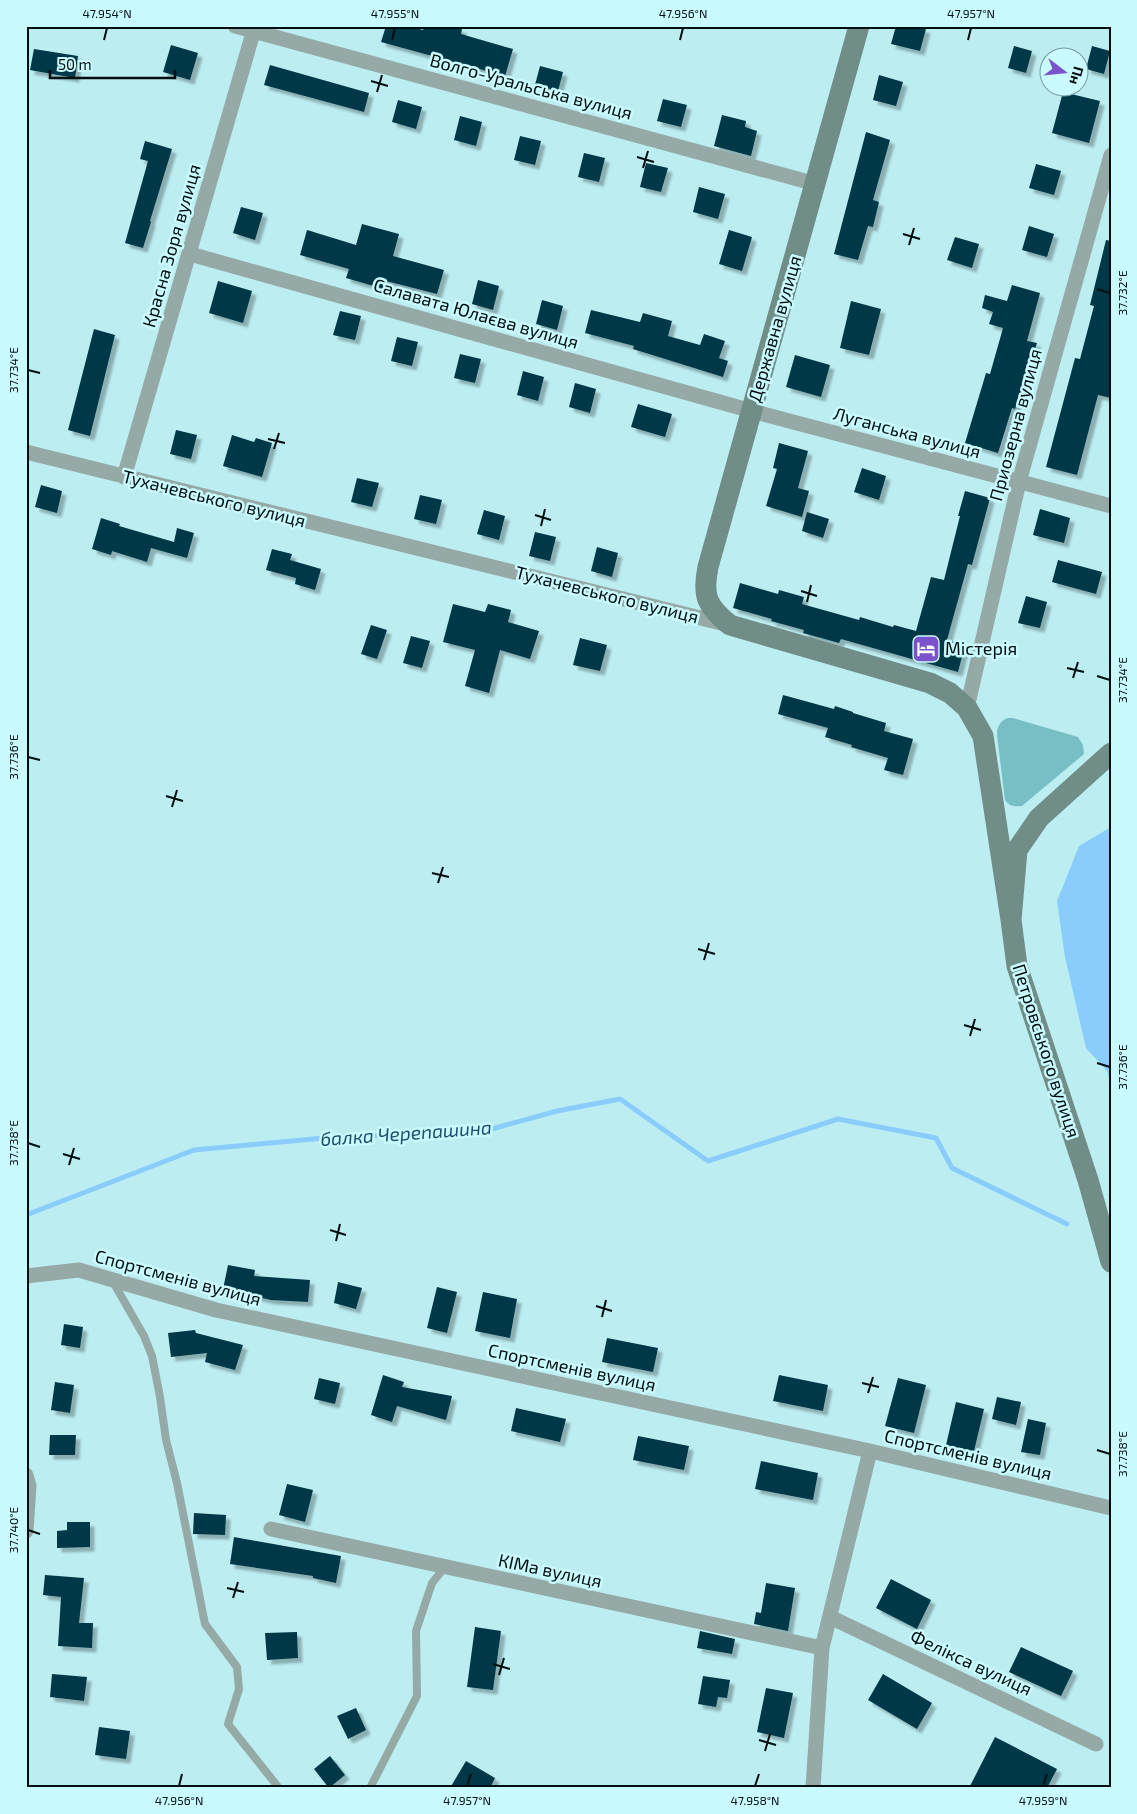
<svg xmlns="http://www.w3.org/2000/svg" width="1137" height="1814" font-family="'Exo 2',sans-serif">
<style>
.green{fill:#77bfc5}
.water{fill:#8acdfc}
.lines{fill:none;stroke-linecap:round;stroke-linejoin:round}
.stream{stroke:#8acdfc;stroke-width:5}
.building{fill:#033947;filter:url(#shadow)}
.lane{stroke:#95a9a6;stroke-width:8}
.street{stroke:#95a9a6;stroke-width:15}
.secondary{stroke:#708d88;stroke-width:21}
.ticks{fill:none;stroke:#010f11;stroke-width:2}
.labels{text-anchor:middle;stroke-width:5;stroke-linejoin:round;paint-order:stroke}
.street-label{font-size:18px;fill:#010f11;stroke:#c9fafe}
.poi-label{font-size:18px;fill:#010f11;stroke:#c9fafe;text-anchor:start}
.water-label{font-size:19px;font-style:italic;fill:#1e5170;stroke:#c9fafe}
.neatline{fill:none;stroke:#010f11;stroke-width:2}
.ticks-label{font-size:12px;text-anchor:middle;fill:#010f11}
</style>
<defs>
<filter id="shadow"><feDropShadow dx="4.5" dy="4.5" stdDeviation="1" flood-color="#0004"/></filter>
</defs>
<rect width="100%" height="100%" fill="#bcedf1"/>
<path class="green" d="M1007,718h6l65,19 5,8 1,9 -62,52c-8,1 -13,0 -17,-6l-8,-65c0,-9 3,-13 10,-17z"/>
<path class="water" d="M1111,827v258l-4,-14 -21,-23 -21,-91 -8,-56 22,-55z"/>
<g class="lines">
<path class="stream" d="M26,1215l168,-65 151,-14 132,-3 80,-22 63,-12 88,62 130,-42 98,19 16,30 115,56"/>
</g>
<path class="building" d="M386,26h24l13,4 1,-4h28l10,3 -1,5 52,15 -8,27 -124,-34z
M896,26h20l10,3 -6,22 -29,-7z
M171,45l27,8 -8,27 -27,-8z
M1014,46l18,5 -6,22 -18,-5z
M1092,46l18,5 -6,23 -18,-5z
M34,49l44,7 -3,22 -45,-8z
M270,65l99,28 -5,19 -100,-27z
M540,66l23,6 -5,19 -23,-6z
M879,75l24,7 -7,24 -23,-6z
M1063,92l37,9 -11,42 -37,-10z
M663,99l24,6 -6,22 -24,-6z
M398,100l24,7 -6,22 -24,-7z
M722,115l24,6 -1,6 12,4 -6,25 -37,-10z
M460,116l22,6 -6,24 -22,-6z
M866,132l24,8 -17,60 6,2 -6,25 -5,-1 -10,34 -24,-6z
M520,136l21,5 -6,24 -21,-5z
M145,141l27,8 -22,72 1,1 -8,26 -18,-5 23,-82 -8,-2z
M584,153l21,5 -6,24 -21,-5z
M646,163l22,5 -7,24 -21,-5z
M1036,164l25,7 -7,24 -25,-7z
M699,187l26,7 -7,25 -25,-7z
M241,207l22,6 -8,27 -22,-7z
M362,224l37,10 -6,22 51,14 -7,24 -51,-13 -2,8 -38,-11 3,-9 -49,-14 7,-25 49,15z
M1029,226l25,8 -7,23 -25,-7z
M729,230l23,7 -10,34 -23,-7z
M955,237l24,7 -7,24 -25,-8z
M1106,240l5,1v157l-13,-3 -21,80 -31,-8 29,-109 5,1 14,-53 -4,-1z
M478,280l21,6 -6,24 -21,-6z
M218,281l34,10 -9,32 -34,-10z
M1012,285l28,8 -13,48 10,2 -22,66 -3,-1 -14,45 -33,-10 21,-70 4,1 13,-46 -14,-4 4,-12 -11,-4 3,-13 22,6z
M542,300l21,6 -6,24 -21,-6z
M851,301l30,8 -12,46 -29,-7z
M591,310l49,12 3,-9 29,8 -4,15 32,9 4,-11 21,7 -6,17 9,3 -5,16 -90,-28 1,-3 -49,-13z
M340,311l21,5 -6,24 -22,-5z
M94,329l21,6 -25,101 -22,-6z
M397,337l21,5 -6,24 -21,-5z
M460,354l21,5 -6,24 -21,-5z
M795,355l35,10 -9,32 -35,-10z
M523,371l21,6 -6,24 -21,-6z
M575,383l21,6 -6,24 -21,-6z
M638,404l34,10 -7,23 -34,-10z
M176,430l21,5 -6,24 -21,-5z
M232,435l22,7 2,-4 16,5 -10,34 -39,-11z
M779,443l29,8 -10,37 11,3 -7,26 -36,-11 11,-37 -4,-1z
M862,468l24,8 -7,24 -25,-8z
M357,478l22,5 -7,24 -21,-5z
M41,485l21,6 -5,22 -22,-6z
M965,491l25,7 -18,67 -4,-1 -21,76 18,5 -7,27 -117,-33 -2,4 -36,-10 1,-3 -33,-9 1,-2 -39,-11 7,-25 38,11 1,-4 25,7 -2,7 57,16 1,-3 33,10 1,-2 22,6 15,-54 13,3 16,-64h-2z
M420,495l22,5 -6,24 -22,-5z
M1040,509l30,9 -6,25 -31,-8z
M484,510l21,6 -6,24 -22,-6z
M807,512l22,7 -6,19 -21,-7z
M101,518l19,6 -1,2 55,16 3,-14 17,5 -7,25 -36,-10 -4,14 -35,-11 -1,4 -19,-6z
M535,532l21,5 -6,24 -21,-5z
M597,547l21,6 -6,24 -21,-6z
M272,549l20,5 -2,6 31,9 -6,21 -20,-6 1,-6 -30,-8z
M1058,560l44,12 -6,22 -44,-12z
M1026,596l21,6 -7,26 -22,-5z
M453,604l32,8 3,-8 23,6 -3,12 31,9 -9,28 -30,-9 -11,43 -24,-7 10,-36 -32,-8z
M371,625l16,5 -10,29 -16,-5z
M411,636l19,5 -8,27 -19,-5z
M580,638l27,7 -7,26 -27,-6z
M783,695l51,14 1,-3 18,6v1l33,10 -2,8 29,8 -10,36 -19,-5 4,-12 -37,-11 1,-2 -27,-8 3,-9 -50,-14z
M228,1265l27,5 -1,6 56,4 -2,22 -37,-2 -48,-11z
M338,1282l24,6 -6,21 -22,-6z
M437,1287l20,5 -10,41 -20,-5z
M483,1292l34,7 -7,39 -35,-7z
M64,1324l19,3 -3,21 -19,-3z
M195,1330l1,3 47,12 -8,25 -30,-8 2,-9 -36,4 -3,-24z
M607,1338l51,10 -5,24 -51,-10z
M383,1375l21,7 -2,5 50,9 -6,24 -49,-14 -5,16 -21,-7z
M779,1375l49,10 -5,26 -50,-10z
M319,1378l21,5 -5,21 -21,-5z
M898,1378l28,7 -12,48 -29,-7z
M55,1382l19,3 -4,28 -19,-3z
M997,1397l24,5 -5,23 -24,-6z
M956,1402l28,7 -10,42 -28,-6z
M516,1408l50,11 -6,23 -49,-11z
M1028,1419l18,4 -6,32 -19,-3z
M50,1435h26l-1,20h-26z
M638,1436l51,10 -5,24 -51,-10z
M761,1461l57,12 -5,27 -58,-11z
M287,1484l26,6 -8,32 -26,-7z
M194,1513l32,2 -1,20 -32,-1z
M67,1522h23v25l-33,1v-17l10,-1z
M234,1537l107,19 -5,27 -23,-5v-2l-83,-12z
M45,1575l39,3 -5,45h14l-1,25 -34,-2 3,-49 -18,-2z
M891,1579l40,21 -14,29 -41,-21z
M766,1583l29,5 -7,43 -34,-7 2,-12 5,1z
M475,1627l26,4 -8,59 -26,-3z
M700,1631l35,8 -3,15 -35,-6z
M297,1632l1,26 -31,2 -2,-27z
M1021,1647l52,24 -12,25 -52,-24z
M52,1674l35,3 -3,24 -34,-4z
M883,1674l49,29 -15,26 -49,-29z
M703,1676l27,4 -3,18 -9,-1 -2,10 -18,-3z
M766,1688l27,5 -9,45 -27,-6z
M356,1708l10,22 -18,9 -11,-23z
M99,1727l31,4 -4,28 -31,-4z
M995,1737l62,32 -10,19h-78z
M330,1756l15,19 -16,13 -15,-19z
M466,1761l29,17 -5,10h-40z"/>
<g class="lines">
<path class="lane" d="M112,1280l32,56 8,20 8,41 6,43 11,43 28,141 32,43 2,22 -11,35 51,64
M370,1788l47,-92 -1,-65 16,-48 13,-16"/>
<path class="street" d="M235,26l581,158
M190,254l562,157 359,95
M26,452l703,173
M124,477l131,-451
M967,708l52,-226 92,-327
M26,1276l53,-6 137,40 654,141 241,57
M26,1475l3,11 -3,45
M271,1529l551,119
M830,1617l266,127
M813,1788l9,-140 48,-197"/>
<path class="secondary" d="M859,26l-151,541c-6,29 -1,40 22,58l200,58 20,10 17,15 16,28 28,184
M1111,753l-72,65 -22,32 -6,70 6,46 71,214 23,82"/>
</g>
<path class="ticks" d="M104,40l3,-12M392,40l3,-12M680,40l3,-12M968,40l3,-12M371,81l17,5M377,92l5,-17M637,157l17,5M643,168l5,-17M903,234l17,5M909,245l5,-17M1097,289l13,4M28,370l12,3M268,439l17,4M274,449l5,-16M535,515l16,5M541,526l4,-17M801,591l16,5M807,602l4,-17M1067,668l17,4M1097,676l13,4M1073,678l5,-16M28,757l12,3M166,796l17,5M172,807l5,-17M432,873l17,4M438,883l5,-16M698,949l17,5M704,960l5,-17M964,1025l17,5M970,1036l5,-17M1097,1063l13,4M28,1143l12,4M63,1154l17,5M69,1165l5,-17M330,1230l16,5M336,1241l4,-17M596,1306l16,5M602,1317l4,-17M862,1383l17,4M868,1393l5,-16M1097,1450l13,4M28,1530l12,4M227,1588l17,4M233,1598l5,-16M493,1664l17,5M499,1675l5,-17M759,1740l17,5M765,1751l5,-17M179,1786l3,-12M467,1786l4,-12M755,1786l4,-12M1043,1786l4,-12"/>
<defs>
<g id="hotel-square" transform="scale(1.4375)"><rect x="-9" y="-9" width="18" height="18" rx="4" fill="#7a52cb" stroke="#c9fafe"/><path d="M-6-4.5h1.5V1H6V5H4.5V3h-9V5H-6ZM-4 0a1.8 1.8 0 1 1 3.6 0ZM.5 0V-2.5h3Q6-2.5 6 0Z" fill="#fff"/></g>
</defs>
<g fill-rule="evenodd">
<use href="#hotel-square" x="926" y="649"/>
</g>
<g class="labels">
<g class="street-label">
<text transform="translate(531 87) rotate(15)" y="6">Волго-Уральська вулиця</text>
<text transform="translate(172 246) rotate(-74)" y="6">Красна Зоря вулиця</text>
<text transform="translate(476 314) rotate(16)" y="6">Салавата Юлаєва вулиця</text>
<text transform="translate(775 329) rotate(-74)" y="6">Державна вулиця</text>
<text transform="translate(1016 425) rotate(-75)" y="6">Приозерна вулиця</text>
<text transform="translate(907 433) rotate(15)" y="6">Луганська вулиця</text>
<text transform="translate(214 499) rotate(14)" y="6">Тухачевського вулиця</text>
<text transform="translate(607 595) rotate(14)" y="6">Тухачевського вулиця</text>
<text transform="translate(1046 1051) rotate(72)" y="6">Петровського вулиця</text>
<text transform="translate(178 1278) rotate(15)" y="6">Спортсменів вулиця</text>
<text transform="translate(572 1368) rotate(12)" y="6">Спортсменів вулиця</text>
<text transform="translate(968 1455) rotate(13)" y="6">Спортсменів вулиця</text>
<text transform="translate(550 1571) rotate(12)" y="6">КІМа вулиця</text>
<text transform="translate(971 1663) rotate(25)" y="6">Фелікса вулиця</text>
</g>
<g class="poi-label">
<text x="945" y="655">Містерія</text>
</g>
<g class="water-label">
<text transform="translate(406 1133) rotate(-4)" y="7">балка Черепашина</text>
</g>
</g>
<rect width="1137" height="1814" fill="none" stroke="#c9fafe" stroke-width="55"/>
<g transform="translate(1064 72) rotate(106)"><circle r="24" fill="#c9fafe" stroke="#799c9f"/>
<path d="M0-4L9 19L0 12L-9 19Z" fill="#7a52cb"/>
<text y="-8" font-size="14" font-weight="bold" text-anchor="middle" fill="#010f11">Пн</text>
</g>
<path d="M50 70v8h125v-8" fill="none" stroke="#010f11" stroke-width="2.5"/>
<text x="58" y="70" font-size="15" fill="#010f11" stroke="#c9fafe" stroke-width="4" paint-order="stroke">50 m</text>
<rect x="28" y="28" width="1082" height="1758" class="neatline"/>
<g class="ticks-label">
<text x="107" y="18">47.954°N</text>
<text x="395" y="18">47.955°N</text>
<text x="683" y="18">47.956°N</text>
<text x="971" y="18">47.957°N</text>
<text transform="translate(1123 293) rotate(-90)" y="4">37.732°E</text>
<text transform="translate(14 370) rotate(-90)" y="4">37.734°E</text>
<text transform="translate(1123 680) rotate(-90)" y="4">37.734°E</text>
<text transform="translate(14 757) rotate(-90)" y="4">37.736°E</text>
<text transform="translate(1123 1067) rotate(-90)" y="4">37.736°E</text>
<text transform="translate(14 1143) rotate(-90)" y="4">37.738°E</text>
<text transform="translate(1123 1454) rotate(-90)" y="4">37.738°E</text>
<text transform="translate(14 1530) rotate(-90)" y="4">37.740°E</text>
<text x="179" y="1805">47.956°N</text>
<text x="467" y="1805">47.957°N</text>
<text x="755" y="1805">47.958°N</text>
<text x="1043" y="1805">47.959°N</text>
</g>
</svg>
